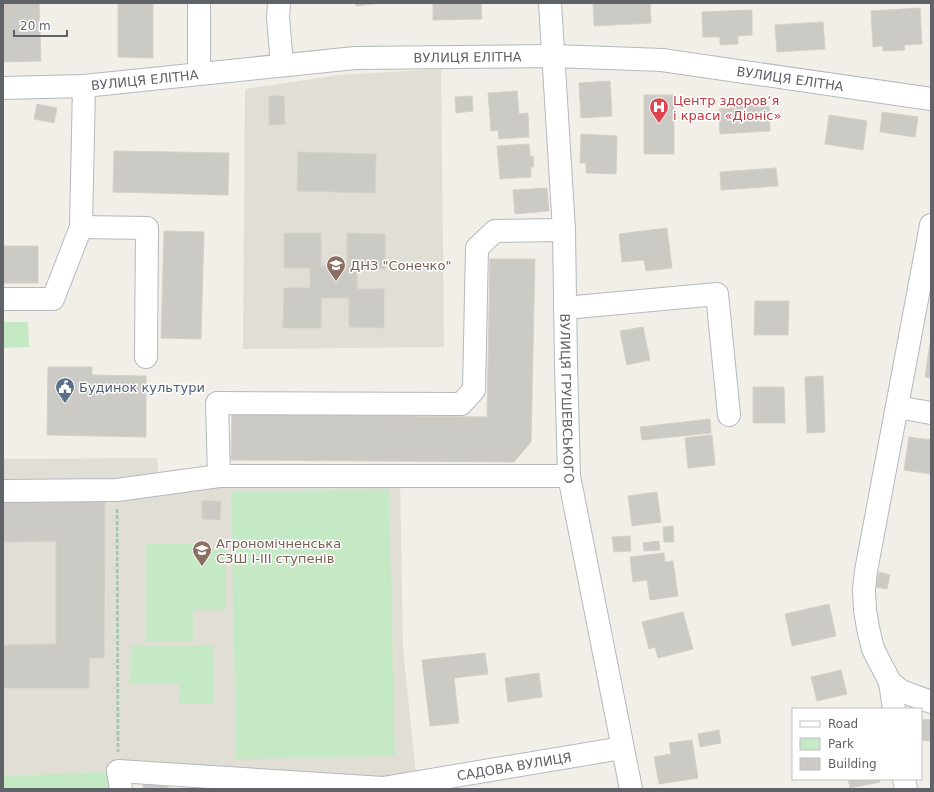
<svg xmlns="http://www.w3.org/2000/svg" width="934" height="792" font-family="'DejaVu Sans',sans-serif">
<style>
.education{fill:#e1ded6}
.green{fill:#c5e8c5}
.building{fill:#cccac5;stroke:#d6d1c6}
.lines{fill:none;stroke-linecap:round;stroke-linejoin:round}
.minor-casing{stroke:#b5b8bc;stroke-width:24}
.path{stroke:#9cc7a9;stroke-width:2.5;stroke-dasharray:4 2;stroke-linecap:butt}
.minor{stroke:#fff;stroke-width:22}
.labels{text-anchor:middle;stroke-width:3;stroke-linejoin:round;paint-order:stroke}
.street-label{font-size:13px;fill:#5f6368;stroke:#fff}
.health-label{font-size:13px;fill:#be3a42;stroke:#fff;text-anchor:start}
.education-label{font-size:13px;fill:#785e54;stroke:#fff;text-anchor:start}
.service-label{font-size:13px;fill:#4e5e75;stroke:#fff;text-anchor:start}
</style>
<rect width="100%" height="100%" fill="#f1efe8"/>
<path class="education" d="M441,69l3,278 -201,2 2,-260 94,-14z
M157,458l2,25 241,-7 3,173 13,125 -33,14 -265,-17 -115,5v-317z"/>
<path class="green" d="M3,322h25l1,25 -26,1z
M389,489l6,267 -159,3 -5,-267z
M146,544h47v98h-47z
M194,547h32v63h-32z
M131,646h83v57h-35v-19l-49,-1z
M118,771l3,18h-118v-13z"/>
<path class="building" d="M3,3h36l2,58 -38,1z
M118,3h35v55l-35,-1z
M355,3h27l-26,3z
M433,3h48l1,16 -49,1z
M593,3h57l1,20 -57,3z
M920,8l2,36 -18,1 1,5 -22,1v-5l-10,1 -2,-36z
M752,10v25l-14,1v8l-18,1v-8h-17l-1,-25z
M823,22l2,27 -48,3 -2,-27z
M610,81l2,35 -31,2 -2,-35z
M517,91l2,23 9,-1 1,24 -30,2 -1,-9 -7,1 -3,-38z
M644,95h30v59h-30z
M269,96h15l1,28 -16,1z
M472,96l1,15 -17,2 -1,-16z
M37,104l20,4 -3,15 -20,-4z
M758,105v2h11l1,24 -50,3 -1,-25 12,-1v-2z
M882,112l36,5 -3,20 -35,-5z
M829,115l38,6 -4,29 -38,-6z
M581,134l36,2 -1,38 -30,-1v-10h-6z
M529,144l1,12h3l1,11h-3v10l-31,2 -3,-33z
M114,151l115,2 -1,42 -115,-3z
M298,152l78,2 -1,39 -78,-2z
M776,168l2,18 -57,4 -1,-18z
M547,188l2,23 -34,3 -2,-24z
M667,228l5,40 -26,3 -2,-11 -22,2 -3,-28z
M164,231l40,1 -3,107 -40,-1z
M284,233h37v33h26v-33l38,1v35h-28v20h27v39l-35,-1v-29h-28v30h-38l1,-40h26v-20h-26z
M3,246h35v37h-35z
M490,259h45l-4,183 -17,20 -283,-2 1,-46 255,3z
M755,301h34l-1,34h-34z
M643,327l7,33 -23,5 -7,-34z
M930,343h1v35l-6,-1z
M48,367h44v8l54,1v61l-99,-2z
M823,376l2,56 -18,1 -2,-56z
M753,387h31l1,36h-32z
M710,419l1,14 -69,7 -2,-13z
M712,435l3,30 -27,3 -3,-30z
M909,437l22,3v34l-27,-4z
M657,492l4,30 -29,4 -4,-30z
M3,501h102l-1,157h-15v30h-86v-43l53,-1v-103l-53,1z
M202,501h19l-1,19 -18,-1z
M673,526l1,16h-10l-1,-15z
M630,536l1,15 -17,1 -2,-15z
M659,541l1,9 -16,1 -1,-8z
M664,553l1,9 8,-1 5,35 -28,4 -3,-20 -14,2 -3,-25z
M879,572l11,3 -3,14 -11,-2z
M829,604l7,32 -44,10 -7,-32z
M683,612l10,37 -35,9 -3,-11 -6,2 -7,-27z
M485,653l3,21 -34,4 5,45 -29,3 -8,-66z
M841,670l6,24 -30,7 -6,-24z
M539,673l3,24 -34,5 -3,-24z
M921,719l10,1v21l-10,-1z
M719,730l2,13 -21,4 -2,-13z
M692,740l6,38 -39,6 -5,-27 17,-3 -2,-11z
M848,779h31l1,3 -30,6z
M143,780l25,2v7h-25z"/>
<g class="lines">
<g class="minor-casing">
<g id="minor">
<path d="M279,3l-1,14 4,48"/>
<path id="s1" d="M550,3l14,227 2,135 3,111 62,313"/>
<path d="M199,74v-71"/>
<path id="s2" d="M3,88l81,-2 271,-28 198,-2 109,4 269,39"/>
<path d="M931,225l-65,346 -2,19 1,20 3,18 5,21 17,33 11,9 30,11"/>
<path d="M81,227l66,1 -1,129"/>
<path d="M3,299h50l28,-72 3,-141"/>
<path d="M565,308l152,-14 12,121"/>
<path d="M897,407l34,6"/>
<path d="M219,476l-2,-73 244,1 13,-14 3,-142 18,-17 69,-1"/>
<path d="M3,491l114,-1 102,-14h350"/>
<path d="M890,682l4,27"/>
<path d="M904,779l2,10"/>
<path d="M121,789l-3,-18 265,17"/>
<path id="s3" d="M383,789v-1l239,-40"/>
</g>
</g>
<path class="path" d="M117,509l1,243"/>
<use href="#minor" class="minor"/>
</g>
<defs>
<g id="hospital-pin" transform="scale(1)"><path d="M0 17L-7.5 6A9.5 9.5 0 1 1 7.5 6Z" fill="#e0444e" stroke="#fff"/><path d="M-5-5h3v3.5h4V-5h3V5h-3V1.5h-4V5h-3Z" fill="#fff"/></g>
<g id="school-pin" transform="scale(1)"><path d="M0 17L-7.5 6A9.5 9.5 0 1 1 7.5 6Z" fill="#8d6e63" stroke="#fff"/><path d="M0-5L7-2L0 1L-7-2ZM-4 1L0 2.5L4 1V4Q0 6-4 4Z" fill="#fff"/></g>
<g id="civic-pin" transform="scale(1)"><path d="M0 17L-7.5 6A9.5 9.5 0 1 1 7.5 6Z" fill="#5c6f8a" stroke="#fff"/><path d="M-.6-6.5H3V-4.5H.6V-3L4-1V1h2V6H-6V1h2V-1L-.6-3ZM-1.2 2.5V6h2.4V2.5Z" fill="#fff"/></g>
</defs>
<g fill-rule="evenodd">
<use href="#hospital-pin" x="659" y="107"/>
<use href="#school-pin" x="336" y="265"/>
<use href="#civic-pin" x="65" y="387"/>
<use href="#school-pin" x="202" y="550"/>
</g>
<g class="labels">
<g class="street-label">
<text dy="5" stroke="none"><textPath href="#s2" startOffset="466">ВУЛИЦЯ ЕЛІТНА</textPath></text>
<text dy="5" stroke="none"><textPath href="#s2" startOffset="790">ВУЛИЦЯ ЕЛІТНА</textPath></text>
<text dy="5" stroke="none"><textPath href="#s2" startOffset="142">ВУЛИЦЯ ЕЛІТНА</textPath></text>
<text dy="5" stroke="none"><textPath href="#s1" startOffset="396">ВУЛИЦЯ ГРУШЕВСЬКОГО</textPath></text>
<text dy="5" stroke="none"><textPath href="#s3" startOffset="134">САДОВА ВУЛИЦЯ</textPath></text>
</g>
<g class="health-label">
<text x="673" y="105">Центр здоровʼя<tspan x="673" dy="15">і краси «Діоніс»</tspan></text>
</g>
<g class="education-label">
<text x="350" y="270">ДНЗ "Сонечко"</text>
<text x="216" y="548">Агрономічненська<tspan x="216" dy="15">СЗШ І-ІІІ ступенів</tspan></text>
</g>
<g class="service-label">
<text x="79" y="392">Будинок культури</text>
</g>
</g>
<rect width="934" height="792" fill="none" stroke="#5f6368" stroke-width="8"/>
<rect x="792" y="708" width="130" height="72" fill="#ffffff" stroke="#bfc1c3"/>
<rect x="800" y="721" width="20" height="6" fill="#ffffff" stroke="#bfc1c3"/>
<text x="828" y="728" font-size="12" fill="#5f6368">Road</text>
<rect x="800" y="738" width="20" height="12" fill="#c5e8c5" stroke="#bfc1c3"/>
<text x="828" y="748" font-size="12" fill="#5f6368">Park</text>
<rect x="800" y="758" width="20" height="12" fill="#cccac5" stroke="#bfc1c3"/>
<text x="828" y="768" font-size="12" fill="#5f6368">Building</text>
<path d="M14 30v6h53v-6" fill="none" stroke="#5f6368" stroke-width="2"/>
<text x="20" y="30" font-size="12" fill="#5f6368" stroke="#ffffff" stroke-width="3" paint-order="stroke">20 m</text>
</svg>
